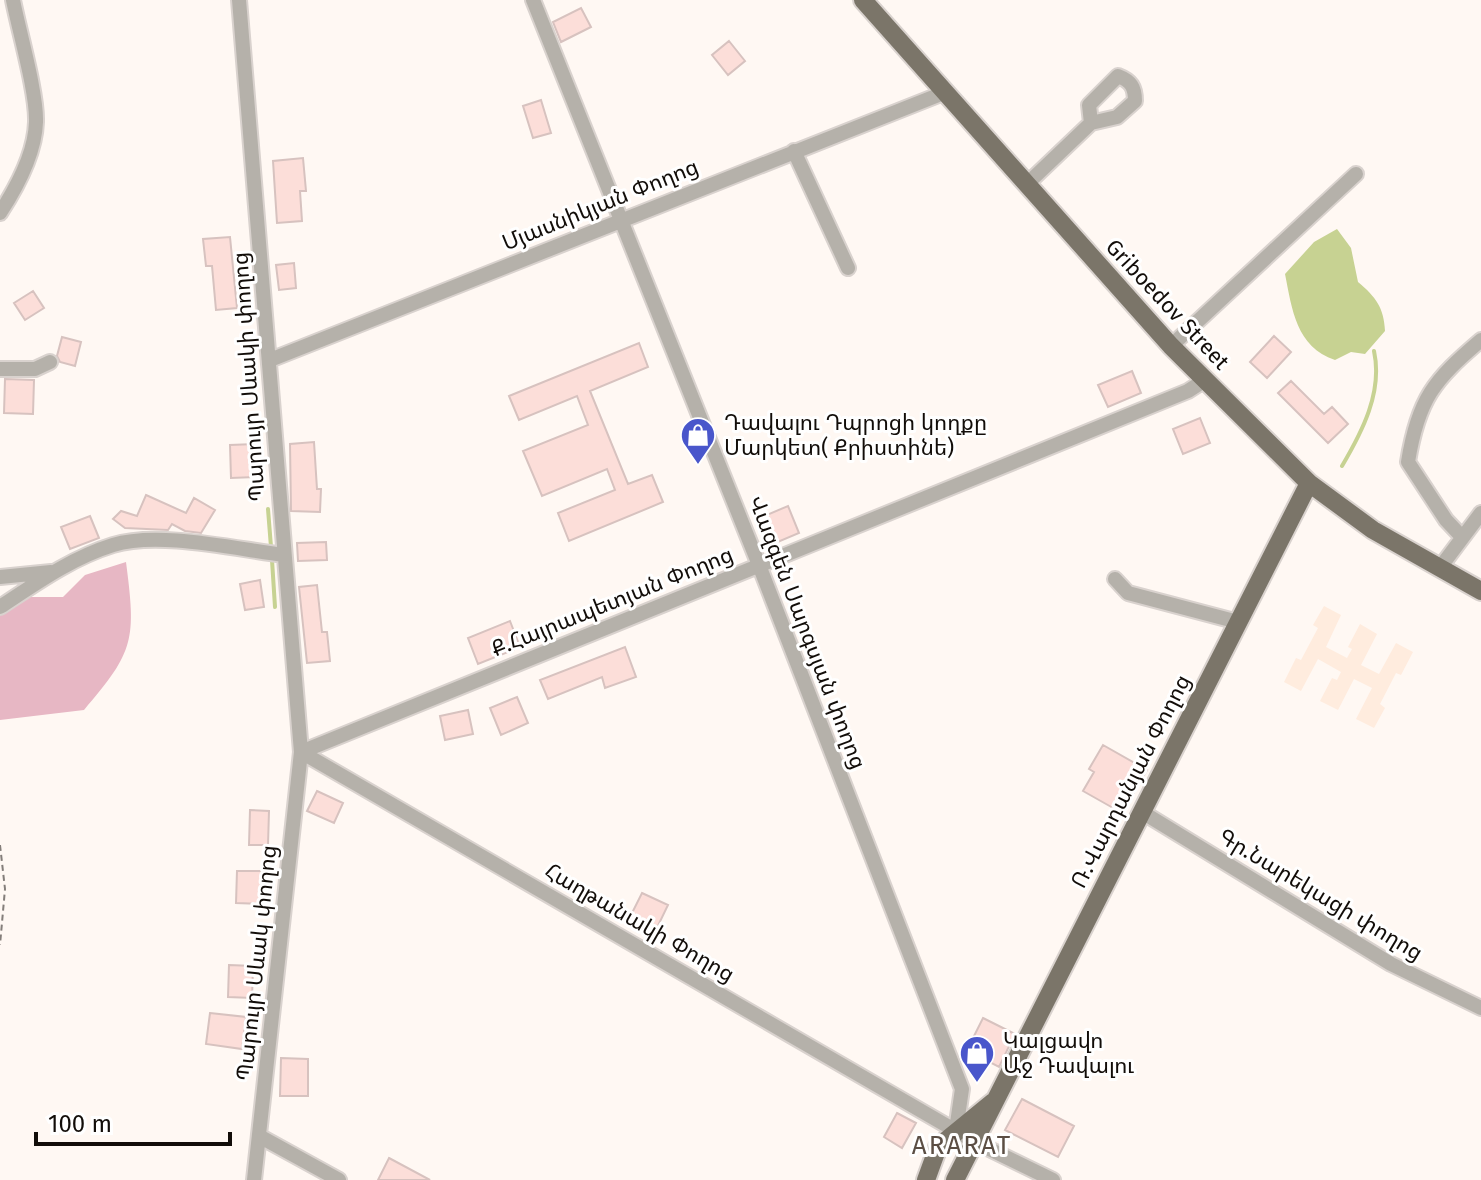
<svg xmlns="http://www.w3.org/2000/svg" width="1481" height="1180" font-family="'Fira Sans','Noto Sans Armenian',sans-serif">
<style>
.built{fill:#ffecde}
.green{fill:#e7b7c4}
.water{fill:#c7d292}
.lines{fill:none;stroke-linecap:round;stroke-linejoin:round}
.stream{stroke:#c7d292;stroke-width:4}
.building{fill:#fcded9;stroke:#d7c2bf;stroke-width:2}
.minor-casing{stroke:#d9d2ce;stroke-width:18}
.major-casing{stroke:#d9d2ce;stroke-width:22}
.path{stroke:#847e7a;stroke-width:2;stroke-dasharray:6 4;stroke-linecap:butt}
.minor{stroke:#b5b1aa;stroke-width:14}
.major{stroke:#7b7569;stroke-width:18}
.labels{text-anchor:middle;stroke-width:6;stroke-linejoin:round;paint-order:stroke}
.street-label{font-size:22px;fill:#120d09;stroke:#fff}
.poi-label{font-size:22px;fill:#120d09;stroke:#fff;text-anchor:start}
.quarter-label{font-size:26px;letter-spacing:2px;fill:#5b4e44;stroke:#fff}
</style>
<rect width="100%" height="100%" fill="#fff8f3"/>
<path class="built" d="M1324,606l17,9 -15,32 21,11 5,-9 -4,-2 12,-23 17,10 -16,31 18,9 17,-31 17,9 -12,23 -5,-2 -16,31 5,4 -11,20 -18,-9 16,-31 -18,-9 -16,31 -18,-9 12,-23 5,2 4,-8 -23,-13 -17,32 -17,-9 12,-24 5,2 17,-32 -5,-3z"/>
<path class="green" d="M126,562c10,77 9,89 -42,148l-84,10v-123h63l22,-22z"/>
<path class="water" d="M1337,229l14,19 7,34c18,15 26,26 27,49l-20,23 -14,-2 -16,8c-39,-13 -43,-51 -50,-86l29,-32z"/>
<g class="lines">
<path class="stream" d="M1342,466c20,-34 41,-74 32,-115
M268,509l3,38
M272,560l3,47"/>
</g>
<path class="building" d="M581,8l10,19 -30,15 -8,-20z
M729,41l16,20 -17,14 -16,-20z
M541,100l10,33 -18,5 -10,-32z
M303,158l3,33h-6l2,30 -25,2 -4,-62z
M230,237l7,71 -21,2 -4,-44h-6l-3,-27z
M294,263l2,25 -17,2 -3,-25z
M33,291l11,17 -19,12 -11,-17z
M1274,336l17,16 -24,26 -17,-16z
M62,337l19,5 -6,24 -15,-4 -3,-6z
M639,343l9,24 -58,24 38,93 24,-9 11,27 -94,39 -11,-28 57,-23 -8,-21 -65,27 -19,-45 65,-26 -11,-29 -58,24 -10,-24z
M1132,371l9,22 -33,14 -10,-22z
M5,379l29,1 -1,34 -29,-1z
M1291,381l33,33 8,-7 16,17 -20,19 -50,-50z
M1200,418l10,25 -27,11 -10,-25z
M314,442l3,47h4l-1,23 -29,-1 -1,-67z
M255,444l1,33 -25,1 -1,-33z
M146,495l40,18 8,-15 21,12 -14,23 -16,-2 -13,-7 -4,6 -43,-2 -12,-9 8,-8 16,5z
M788,506l11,27 -26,11 -11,-27z
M90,516l9,22 -29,11 -9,-22z
M326,542l1,18 -29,1 -1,-18z
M260,580l4,27 -19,3 -5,-26z
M317,585l5,47h5l3,29 -23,2 -8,-76z
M510,621l10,26 -42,17 -10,-26z
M625,647l11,30 -31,11 -3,-11 -54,22 -8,-19z
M517,697l11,26 -27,12 -11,-27z
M468,710l5,24 -28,6 -5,-24z
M1103,745l44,25 -25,43 -39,-22 11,-19 -5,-3z
M317,791l26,12 -9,20 -27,-12z
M250,810l19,1 -1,34h-19z
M237,871h25l-1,33 -25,-1z
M642,893l26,12 -13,27 -26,-13z
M229,965l24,1 -1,32 -24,-1z
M210,1013l36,4 -4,32 -36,-5z
M983,1018l32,16 -16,33 -23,-12 7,-12 -10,-5z
M281,1058l27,1v37h-28z
M1022,1099l52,27 -16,31 -53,-27z
M897,1113l19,10 -14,25 -18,-11z
M389,1158l41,22h-52z"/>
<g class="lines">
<g class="minor-casing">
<path id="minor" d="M239,0l62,752 -47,428
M533,0l226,565 203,524 -6,41
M794,151l54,117
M1027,184l64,-61 26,-6 18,-16c0,-14 -4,-20 -17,-25l-29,29 2,18
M0,213c17,-26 35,-59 36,-91 1,-29 -17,-91 -23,-122
M1171,346l185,-172
M270,360l676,-268
M0,369h35l15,-7
M1462,537l-16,-17 -38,-58c10,-63 26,-82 73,-122
M1439,569l42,-56
M0,577l51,-5
M1115,579l13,14 110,29
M0,607c35,-23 71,-49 113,-62 46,-14 122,4 171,10
M301,752l887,-361 17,-11
M301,752l674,390 78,38
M1142,812l249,152 90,44
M259,1136l80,44"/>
</g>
<g class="major-casing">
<path id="major" d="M863,0l308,346 138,137 64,47 108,61
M926,1180l12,-33 55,-45
M955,1180l354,-697"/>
</g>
<path class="path" d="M0,845l5,44 -5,56"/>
<use href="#minor" class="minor"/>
<use href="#major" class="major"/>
</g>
<defs>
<g id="shop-pin" transform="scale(1.8)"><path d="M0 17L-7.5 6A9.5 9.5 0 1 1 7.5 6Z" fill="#4956cb" stroke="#fff"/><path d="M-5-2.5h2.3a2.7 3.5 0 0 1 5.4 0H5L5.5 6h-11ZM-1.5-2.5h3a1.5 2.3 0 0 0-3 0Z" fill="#fff"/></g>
</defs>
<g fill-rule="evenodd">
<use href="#shop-pin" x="698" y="435"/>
<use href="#shop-pin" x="977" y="1053"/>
</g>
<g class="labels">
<g class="street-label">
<text transform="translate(600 204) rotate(-22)" y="8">Մյասնիկյան Փողոց</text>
<text transform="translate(1168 304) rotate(47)" y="8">Griboedov Street</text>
<text transform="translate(248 377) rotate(-94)" y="8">Պարույր Սևակի փողոց</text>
<text transform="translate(612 601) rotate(-22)" y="8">Ք.Հայրապետյան Փողոց</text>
<text transform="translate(808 632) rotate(69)" y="8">Վազգեն Սարգսյան փողոց</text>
<text transform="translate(1130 781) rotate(-63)" y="8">Ռ.Վարդանյան Փողոց</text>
<text transform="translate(1321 894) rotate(31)" y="8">Գր.Նարեկացի փողոց</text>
<text transform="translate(640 922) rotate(30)" y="8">Հաղթանակի Փողոց</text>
<text transform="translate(256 963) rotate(-84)" y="8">Պարույր Սևակ փողոց</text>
</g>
<g class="poi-label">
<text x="724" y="430">Դավալու Դպրոցի կողքը<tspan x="724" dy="25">Մարկետ( Քրիստինե)</tspan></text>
<text x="1003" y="1048">Կալցավո<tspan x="1003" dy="25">Աջ Դավալու</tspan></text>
</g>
<g class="quarter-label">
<text x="962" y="1154">ARARAT</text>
</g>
</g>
<path d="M36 1132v12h194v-12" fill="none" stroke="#120d09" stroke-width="4"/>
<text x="48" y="1132" font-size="24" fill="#120d09" stroke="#ffffff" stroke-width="6" paint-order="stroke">100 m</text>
</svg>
